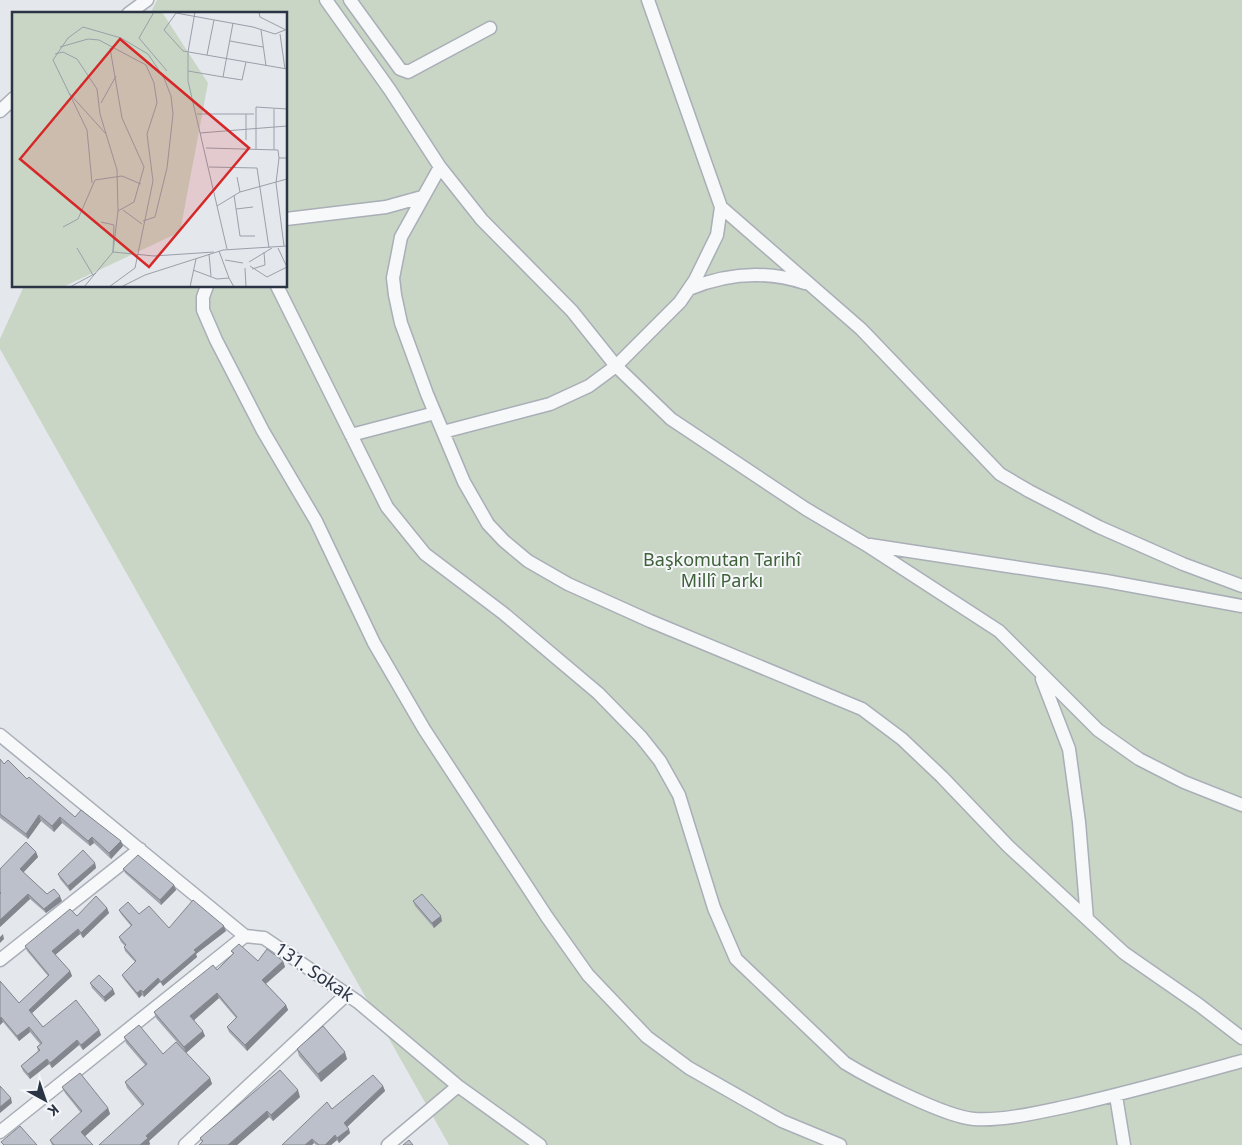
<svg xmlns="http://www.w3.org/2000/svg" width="1242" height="1145" font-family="'Noto Sans',sans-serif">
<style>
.green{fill:#c9d6c5}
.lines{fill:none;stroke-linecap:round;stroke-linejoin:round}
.minor-casing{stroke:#a9aeb7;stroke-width:15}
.minor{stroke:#f7f8fa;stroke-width:12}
.wall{fill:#a1a5ae}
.shaded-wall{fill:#83868d}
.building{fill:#bbc0ca;stroke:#83868d}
.labels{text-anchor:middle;stroke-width:4;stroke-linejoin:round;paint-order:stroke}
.park-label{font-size:18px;fill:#3f6138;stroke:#f4f6f9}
.street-label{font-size:18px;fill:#2b3445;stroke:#f4f6f9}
.inset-road{fill:none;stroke:#9a9fa9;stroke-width:1}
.view{fill:#d62828;fill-opacity:0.15;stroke:#d62828;stroke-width:2.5}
.inset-edge{fill:none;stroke:#2b3445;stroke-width:2.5}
</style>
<rect width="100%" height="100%" fill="#e4e7ec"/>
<path class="green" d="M157,0h1085v1145h-793l-449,-796v-10l24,-53h262v-272h-136z"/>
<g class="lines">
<g class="minor-casing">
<path id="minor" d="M326,0l64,90 50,77 42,53 90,91 44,55 55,53 135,90 59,35 134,87 99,99 41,29 45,23 58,23
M350,0l50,69 8,3 82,-44
M128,14l19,-14
M0,111l14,-13
M440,167l-39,70 -8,41 2,17 6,28 26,71 37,88 24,42 16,17 24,20 40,23 82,37 212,88 40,30 40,38 66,69 116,107 75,52 43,33
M721,207l140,122 139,145 29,17 70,36 84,37 59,22
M286,219l100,-12 36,-10
M207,286l-4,11v13l13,30 47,91 53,90 58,122 50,86 123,188 41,58 59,62 42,31 93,53 58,24
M277,286l110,221 38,47 78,59 95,80 43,44 19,24 19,34 35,113 22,51 109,104c26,16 101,54 129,56 30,2 66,-7 95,-13 58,-13 115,-29 173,-45
M689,289c38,-16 76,-19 116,-6
M443,432l107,-28 39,-18 27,-20 64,-64 15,-22 22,-45 4,-28 -73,-207
M351,435l84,-22
M870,545l236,36 136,25
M1042,679l27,70 10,73 8,97
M0,735l245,201 19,2 94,64 100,84 82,59
M0,960l140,-111
M1116,1096l8,49
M0,1132l245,-196
M185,1145l162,-151
M388,1145l70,-59"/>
</g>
<use href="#minor" class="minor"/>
</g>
<path class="wall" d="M0,759l4,5 23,15 48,38 46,24 2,5 -12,13 -17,-16 -4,3 -28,-23 -8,9 -13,-11 -13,18 -28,-21z
M36,852l2,5 -15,15 24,22 15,7 -16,12 -16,-14 -30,28v-58z
M95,863l1,5 -26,23 -10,-12 -2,-5z
M123,869l51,16 2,5 -15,15 -36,-32z
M413,901l29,20 -8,7 -19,-22z
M107,908l2,5 -26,25 -3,-4 -25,21 15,16 2,5 -40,37 11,14 56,3 2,5 -18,15 -4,-5 -27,23 -3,-4 -19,15 -7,-8 -2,-5 17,-15 -1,-4 3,-3 -10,-12 -11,9 -16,-19 -3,3v-44l19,22 29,-27 -21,-25 -2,-5 52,-30z
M119,910l20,4 30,14 57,3 -30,23 1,3 -34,29 -3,-4 -16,15 -2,-2 -3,3 -15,-19 -2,-4 13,-13 -10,-11 -1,-4 1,-1 -4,-4 -2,-5 12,-11 -10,-12z
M231,951l27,10h25l2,6 -19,17 20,21 2,5 -41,41 -18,-19 -2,-5 9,-9 -17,-20 -25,22 11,16 -19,17 24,25 2,6 -63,57 1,3 -1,1 -7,-39 -15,-18 -2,-6 20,-17 -19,-22 -2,-6 39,17 19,-6 -26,-30 -2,-6 63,-42 16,-16z
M90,983l25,11 -10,8 -13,-14z
M297,1049l50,10 -26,23 -22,-26z
M383,1086l2,5 -38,36 3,6 -11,10 -2,-3 -6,5h-15l-2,-2 -2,2h-29l49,-36z
M62,1087l46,21 2,6 -25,22 8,9h-41l-2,-5 31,-27 -16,-20z
M300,1097l-27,24 -4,-4 -32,28h-38l3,-3 -2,-4z"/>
<path class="shaded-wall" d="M39,815l2,6 -13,18 -2,-5z
M60,817l2,6 -8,9 -2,-6z
M92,837l2,6 -4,3 -2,-5z
M121,841l2,5 -12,13 -2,-6z
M36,852l2,5 -16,17 -2,-5z
M95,863l1,5 -26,23 -2,-5z
M174,885l2,5 -15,15 -1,-5z
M28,894l2,5 -30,28v-7z
M60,896l2,5 -16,12 -2,-4z
M107,908l2,5 -26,25 -2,-5z
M441,916l1,5 -8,7 -2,-5z
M224,926l2,5 -30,23 1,3 -34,29 -2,-4 33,-32z
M78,929l2,5 -26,22 -2,-5z
M3,934l1,5 -4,4v-6z
M283,961l2,6 -21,18 -2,-5z
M70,971l2,5 -42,39 -1,-5z
M158,978l2,4 -16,15 -1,-5z
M113,989l2,5 -10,8 -1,-5z
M141,990l1,5 -3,3 -2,-5z
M217,993l2,5 -27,24 -2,-6z
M286,1005l2,5 -41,41 -2,-6z
M1,1017l2,5 -3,3v-7z
M29,1027l1,5 -11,9 -2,-5z
M99,1030l2,5 -18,15 -2,-5z
M203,1031l2,5 -19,17 -2,-6z
M77,1040l2,5 -27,23 -2,-5z
M345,1052l2,7 -26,23 -3,-8z
M47,1059l2,5 -19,15 -2,-5z
M210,1078l2,6 -63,57 1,3 -1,1h-9l6,-9z
M383,1086l2,5 -39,37 -2,-5z
M298,1090l2,7 -27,24 -2,-6z
M11,1098l1,5 -12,10v-6z
M108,1108l2,6 -27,24 -2,-6z
M267,1111l2,6 -32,28h-9z
M349,1129l1,4 -11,10 -2,-5z
M335,1135l2,5 -6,5h-6z
M312,1139l2,4 -2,2h-7z"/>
<path class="building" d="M0,759l4,5 4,-4 19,19 2,-2 46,40 6,-7 40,31 -12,12 -17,-16 -4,4 -28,-24 -8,9 -13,-11 -13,19 -26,-20z
M26,842l10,10 -16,17 27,25 7,-5 6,7 -16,13 -16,-15 -28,26v-26l1,-1 -1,-1v-23z
M83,850l12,13 -27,23 -10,-12z
M138,855l36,30 -14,15 -37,-31z
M422,894l19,22 -9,7 -19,-22z
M96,896l11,12 -26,25 -3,-4 -26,22 18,20 -41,39 14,17 33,-27 23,30 -18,15 -4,-5 -27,23 -3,-4 -19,15 -7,-8 19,-16 -3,-3 5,-4 -13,-16 -12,9 -16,-19 -1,1v-37l19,22 30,-28 -24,-29 45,-37 7,7z
M193,900l31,26 -30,24 2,2 -35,30 -3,-4 -15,14 -2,-2 -4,3 -15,-18 14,-14 -12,-14 2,-2 -7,-8 13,-12 -13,-15 9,-8 11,12 10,-8 20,22z
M239,944l19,17 9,-12 16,12 -21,19 24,25 -41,40 -18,-18 10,-10 -20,-24 -27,23 13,15 -19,16 -30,-35 59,-47 4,5 17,-17 -3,-2z
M99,975l14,14 -9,8 -14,-14z
M139,1025l24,29 13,-12 34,36 -64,58 2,2 -8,7h-41l45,-41 -19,-22 22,-18 -23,-27z
M323,1026l22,26 -27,22 -21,-25z
M280,1070l18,20 -27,25 -4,-4 -39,34h-29l4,-4 -3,-3z
M80,1073l28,35 -27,24 12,13h-39l-4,-5 32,-29 -20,-24z
M373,1075l10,11 -39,37 5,6 -12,9 -2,-3 -10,10h-6l-7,-6 -7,6h-23l45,-43 5,7z
M0,1086l11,12 -11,9z
M20,1126l17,19h-33l-3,-3z
M409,1140l4,5h-10z"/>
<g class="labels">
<g class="park-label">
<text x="722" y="566">Başkomutan Tarihî<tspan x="722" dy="21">Millî Parkı</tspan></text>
</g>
<g class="street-label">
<text transform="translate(314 972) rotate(34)" y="6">131. Sokak</text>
</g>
</g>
<g transform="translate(12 12)">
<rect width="275" height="275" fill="#e4e7ec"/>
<path d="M0,0h150l46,71 -28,149 -117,55h-51z" fill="#c9d6c5"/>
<path class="inset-road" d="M142,0l-15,26 28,33M183,0l-7,40v29l39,168M247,0l1,5 26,13M275,8v17M249,18l5,36M273,18l-10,4 -22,-7 -77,-14 -12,17 19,21 104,18M268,22l5,35M218,29l33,6M48,35l28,-8 11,1 47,25 8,18 3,20 -10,31 6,47 -18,87 -26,19M98,36l12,70 22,49 -10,35 -16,9M43,42l8,-2 14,7 20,30 3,25 17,56 1,41 -5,41M195,43l7,-35M176,59l35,6 10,-54M211,65l19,3 4,-18M57,81l37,41M89,91l15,-27M262,97v41M185,102h57M188,121l87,-7M234,128v-26M194,136l72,2 1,8h8M244,137v-42l31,2M197,155l48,1 12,80M225,165l3,15M80,171l-5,-53 -34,-70 15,-22 15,-11 38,11 27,16 16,24 7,18 2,18 -6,54 -12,49 -12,4M264,171l8,63M264,171l3,-25M222,183l6,41h15M205,194l23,-14 47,-13M224,197l17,-2M111,198l19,14M89,210l13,3 -1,27M51,215l15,-8 17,-39 27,-4 19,8M65,236l16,27M266,236l9,19M207,239l10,27M197,242l2,22M213,248l18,3M237,250l23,-14M238,254l17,11 20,-10M233,256l1,19M240,257l13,-4 -1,-13M181,258l24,9 12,-1 5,9M58,275l26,-14M72,275l29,-35 41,4 60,-4M109,275l24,-12 78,-25 64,-4M178,275l6,-28"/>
<path class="view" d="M108,27l129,109 -100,119 -129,-108z"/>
<rect width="275" height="275" class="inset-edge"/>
</g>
<g transform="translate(45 1100) rotate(140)" stroke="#f4f6f9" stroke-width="4" paint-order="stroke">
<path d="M0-4L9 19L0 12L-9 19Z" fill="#2b3445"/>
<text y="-8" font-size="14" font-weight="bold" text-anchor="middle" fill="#2b3445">K</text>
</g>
</svg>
